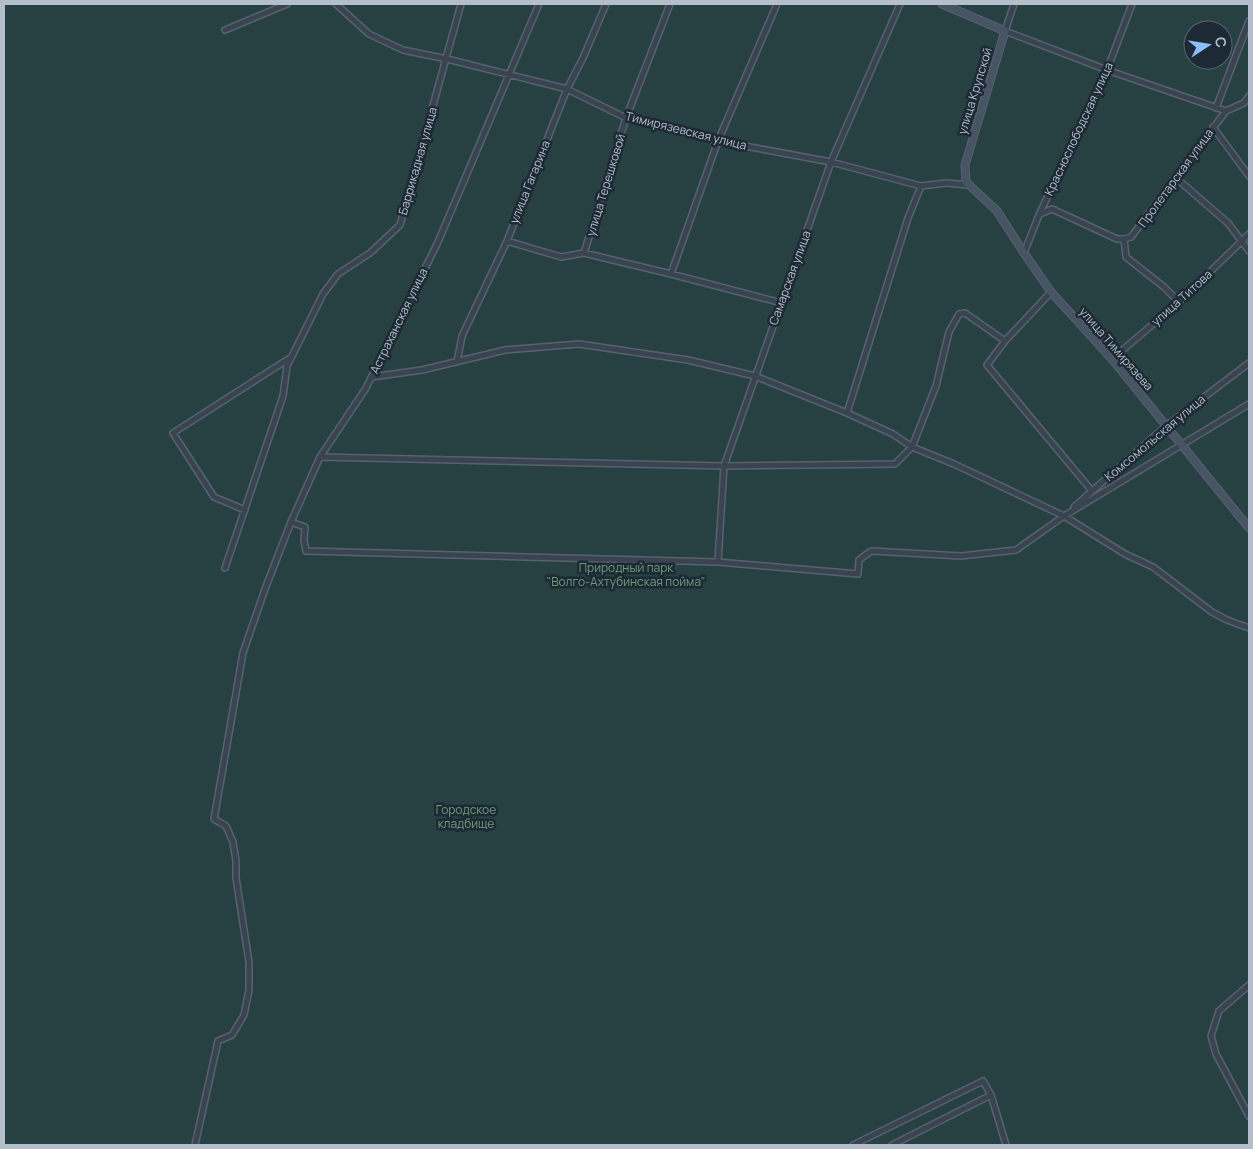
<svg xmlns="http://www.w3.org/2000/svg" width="1253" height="1149" font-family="Manrope,sans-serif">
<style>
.green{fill:#274042;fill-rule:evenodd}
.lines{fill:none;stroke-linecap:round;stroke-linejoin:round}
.street-casing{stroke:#57626e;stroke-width:8}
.secondary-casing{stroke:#57626e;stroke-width:9}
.street{stroke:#394450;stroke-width:5}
.secondary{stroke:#475464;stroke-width:7}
.labels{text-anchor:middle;stroke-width:5;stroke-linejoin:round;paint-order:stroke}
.street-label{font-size:12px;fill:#b5bfcb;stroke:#1e2936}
.park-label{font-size:12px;fill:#6c9c74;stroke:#1e2936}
</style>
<rect width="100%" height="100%" fill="#253341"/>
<path class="green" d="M4,4h1245v1141h-1245zM1193,30h30v30h-30z"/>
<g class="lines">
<g class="street-casing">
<path id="street" d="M336,4l33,30 34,16 44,9 120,30 59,29 92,23 113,21 90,24 25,-3 22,2
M1014,4l-9,27 102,39 119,41 18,-8 5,-7
M225,30l62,-26
M1216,108l33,-87
M1213,127l36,49
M1176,178l52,45 21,28
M1040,214l12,-5 65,30h7l7,-2 95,-126
M1124,239l2,18 38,30 15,15
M507,241l54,16 23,-4 87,21 111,29
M584,253l42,-135 44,-114
M1024,253l15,-38 68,-145 25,-66
M671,274l47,-133 59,-137
M1051,292l-46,49 -18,24 105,126
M1112,359l67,-57 70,-68
M457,362l5,-26 45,-95 60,-152 16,-31 23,-54
M372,377l50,-7 83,-20 74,-6 109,16 67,16 92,37 46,21 19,13 42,17 110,52 61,38 28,13 59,45 15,8 22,8
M847,413l61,-195 13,-32
M320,457l404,9 171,-2 17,-17 24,-61 13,-54 10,-18 6,-1 40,28
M1074,507l92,-81 83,-63
M245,510l-31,-13 -41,-64 117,-75
M291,522l14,5 -1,13 2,11 412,11 140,12 1,-14 12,-9 90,5 55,-6 48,-34 185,-112
M718,562l6,-96 107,-304 69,-158
M225,568l58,-172 4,-30 36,-72 15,-20 32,-21 30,-28 61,-221
M1249,985l-30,26 -8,25 5,18 33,62
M195,1145l23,-104 14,-6 12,-20 5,-25v-28l-13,-84v-17l-3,-19 -7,-16 -12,-7 29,-166 22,-64 26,-67 29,-65 46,-69 72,-146 101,-238
M853,1145l130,-64 8,14 15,50
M892,1145l99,-50"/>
</g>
<g class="secondary-casing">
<path id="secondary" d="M942,4l63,27 -40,134 1,17 31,29 27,42 27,39 61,67 137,169"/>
</g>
<use href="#street" class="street"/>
<use href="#secondary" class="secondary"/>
</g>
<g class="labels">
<g class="street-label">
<text transform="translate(975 91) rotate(-73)" y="4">улица Крупской</text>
<text transform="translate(1079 129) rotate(-65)" y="4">Краснослободская улица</text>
<text transform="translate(686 131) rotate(14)" y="4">Тимирязевская улица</text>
<text transform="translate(418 161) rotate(-74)" y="4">Баррикадная улица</text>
<text transform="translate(1176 178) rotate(-54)" y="4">Пролетарская улица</text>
<text transform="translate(530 182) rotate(-68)" y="4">улица Гагарина</text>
<text transform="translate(606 185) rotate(-73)" y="4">улица Терешковой</text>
<text transform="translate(790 278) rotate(-70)" y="4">Самарская улица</text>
<text transform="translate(1182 298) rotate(-42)" y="4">улица Титова</text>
<text transform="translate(399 321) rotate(-64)" y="4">Астраханская улица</text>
<text transform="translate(1116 349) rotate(49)" y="4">улица Тимирязева</text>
<text transform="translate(1155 438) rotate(-40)" y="4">Комсомольская улица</text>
</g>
<g class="park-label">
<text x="626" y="572">Природный парк<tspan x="626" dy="14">"Волго-Ахтубинская пойма"</tspan></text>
<text x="466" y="814">Городское<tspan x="466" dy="14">кладбище</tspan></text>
</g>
</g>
<rect width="1253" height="1149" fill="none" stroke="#b5bfcb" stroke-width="10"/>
<g transform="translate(1208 45) rotate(78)"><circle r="24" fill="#1e2936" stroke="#5a6572"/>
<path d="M0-4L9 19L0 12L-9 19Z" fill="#8bbefb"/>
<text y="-8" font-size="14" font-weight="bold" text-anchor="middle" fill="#b5bfcb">С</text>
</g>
</svg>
